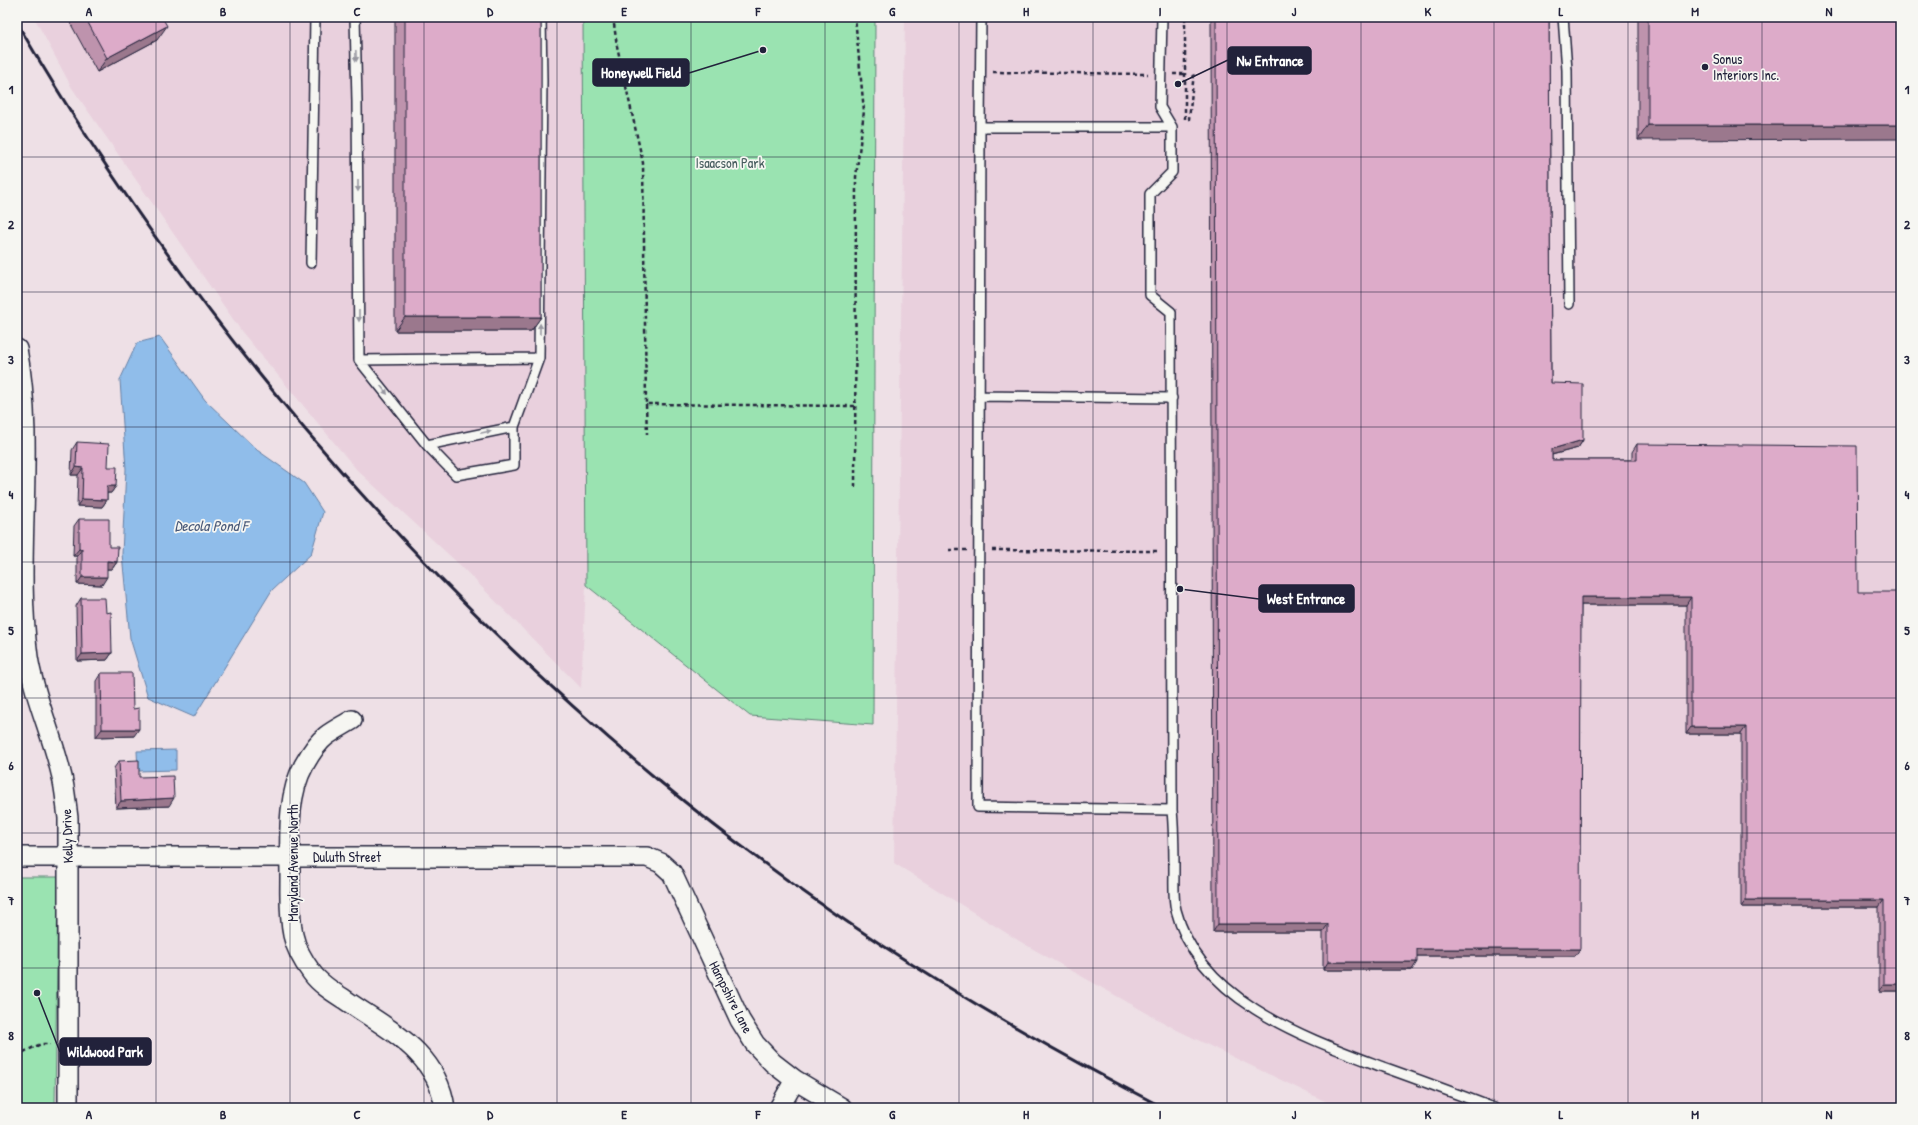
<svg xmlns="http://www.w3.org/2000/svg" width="1918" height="1125" font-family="'Patrick Hand',sans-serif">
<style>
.built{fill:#e9d0dd}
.green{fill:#9ae3b1;stroke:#5e8276}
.water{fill:#90bdea;stroke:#647fa4}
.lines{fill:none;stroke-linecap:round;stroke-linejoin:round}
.service-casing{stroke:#22223b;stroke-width:12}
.minor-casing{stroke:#22223b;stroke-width:22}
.path{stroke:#22223b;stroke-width:2.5;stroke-dasharray:4 3;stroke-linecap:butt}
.service{stroke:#f6f6f2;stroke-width:9}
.minor{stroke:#f6f6f2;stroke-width:19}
.rail{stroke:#22223b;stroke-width:3}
.wall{fill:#be93ad;stroke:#22223b}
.shaded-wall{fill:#9b788d;stroke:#22223b}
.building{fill:#ddabc9;stroke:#22223b}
.oneway{fill:#9797a0}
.grid{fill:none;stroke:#22223b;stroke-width:1;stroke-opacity:0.55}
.poi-dot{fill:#22223b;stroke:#f6f6f2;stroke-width:1.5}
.labels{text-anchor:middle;stroke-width:3.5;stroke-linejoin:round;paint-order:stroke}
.poi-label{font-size:14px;fill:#22223b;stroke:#f6f6f2;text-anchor:start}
.park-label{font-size:14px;fill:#465c5e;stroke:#f6f6f2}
.street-label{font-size:14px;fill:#22223b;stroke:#f6f6f2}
.water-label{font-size:15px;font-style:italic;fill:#485878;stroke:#f6f6f2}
.leader{fill:none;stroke:#22223b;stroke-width:1.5}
.callout-dot{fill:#22223b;stroke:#f6f6f2;stroke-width:1.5}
.callout{fill:#22223b;stroke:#22223b;stroke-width:1.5}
.callout-label{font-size:15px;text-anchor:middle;font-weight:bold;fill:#fff}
.neatline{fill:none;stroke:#22223b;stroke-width:1.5}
.grid-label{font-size:13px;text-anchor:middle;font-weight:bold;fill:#22223b}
</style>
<rect width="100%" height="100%" fill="#eee0e6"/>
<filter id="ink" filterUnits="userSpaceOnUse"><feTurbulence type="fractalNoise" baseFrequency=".025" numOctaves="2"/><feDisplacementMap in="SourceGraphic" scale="8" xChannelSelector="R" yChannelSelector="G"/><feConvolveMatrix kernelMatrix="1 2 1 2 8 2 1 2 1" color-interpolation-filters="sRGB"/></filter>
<g filter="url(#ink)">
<path class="built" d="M34,17h549l3,568 -5,103 -120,-122 -104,-96 -115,-138 -170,-244z
M905,17h996v1091h-562l-162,-78 -151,-85 -132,-82z"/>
<path class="green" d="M583,17h292l-2,708 -123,-9 -164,-131z
M17,877h41l-3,231h-38z"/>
<path class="water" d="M160,337l45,63 52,50 47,33 19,29 -12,42 -39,36 -78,127 -46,-20 -18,-59 -8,-84 4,-85 -6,-89 17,-37z
M176,750v20l-38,1 -1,-20z"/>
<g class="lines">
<g class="service-casing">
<path id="service" d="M355,17l2,85 2,258 68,85 87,-18 25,-69 3,-277 -1,-64
M981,17l-1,110h192
M1162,17l-2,90 12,20v45l-22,22v101l21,17 1,498c2,21 2,41 2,61 0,13 -1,27 2,39 23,91 130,128 207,157 37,13 74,27 111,41
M1563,17l4,53 2,234
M980,127l-2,680 194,3
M311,263l4,-246
M359,360l180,-2
M979,396l193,2
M427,445l29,30 58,-10v-38"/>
</g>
<g class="minor-casing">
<path id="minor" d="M17,349c19,101 -3,205 11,308 6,40 24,77 33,116 4,14 5,30 7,45v290
M352,720c-8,5 -18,10 -26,16 -8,6 -17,20 -22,29 -18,32 -14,76 -14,113 0,19 -1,38 3,57 3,14 10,26 19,38 8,11 21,19 32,26 44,31 93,52 101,109
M17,857h630l14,6 11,10 68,147 15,24 18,19 22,17 47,28
M779,1108l16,-28"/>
</g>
<path class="path" d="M613,17l4,29 26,117 3,241 209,2
M1185,17v102h4l5,-46
M993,72l155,2
M1173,74h11
M646,404l1,30
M855,487l1,-310 8,-66 -9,-94
M949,550h18
M992,550l167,1
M17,1055l24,-11h9"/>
<use href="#service" class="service"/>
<use href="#minor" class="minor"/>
<path class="rail" d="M17,23c167,286 387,545 641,757 154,128 328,237 506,328"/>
</g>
<path class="wall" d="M67,17h95l-5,23 -60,32z
M395,17h146v300l-10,14h-136z
M1211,17h338l2,366 32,57 -5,8 -26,7v5h80v-8l5,-8 221,148 43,399h-22v-84h-138v-173h-55v-129h-105l-6,351h-158l-5,14h-89v-38h-110z
M1638,17h263l-263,123z
M77,442l31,25 8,19 -5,7h-4v7l-5,7 -25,-1 1,-31h-7l1,-25z
M79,519l30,28 8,15 -5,7h-5l-5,16 -25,-1v-28h-4l1,-30z
M81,598l25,15 6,40 -5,7 -30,1 -1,-55z
M101,673l32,36 1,27 -38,1v-56z
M119,761l20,16 30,29 -53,2 -2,-40z"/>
<path class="shaded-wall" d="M167,26l-10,14 -60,32 10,-14z
M1648,125h253v14l-263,1z
M405,317h136l-10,14h-136z
M1583,440l-5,8 -31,8 5,-7z
M76,467l7,1 -5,7h-7z
M107,486h9l-5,7h-9z
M82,499l25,1 -5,7 -25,-1z
M79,549h3l-5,7h-4z
M107,561l10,1 -5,7h-10z
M82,577h25l-5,8 -25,-1z
M1581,597h110l-5,8h-110z
M112,653l-5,7 -30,1 5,-7z
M1691,727h55l-5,7h-55z
M102,729h37l-5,7 -38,1z
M174,798l-5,8 -53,2 5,-7z
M1746,900h138l-5,7h-138z
M1218,924h110l-5,8h-110z
M1417,949h163l-5,7h-163z
M1328,962h89l-5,8h-89z
M1884,984h17v7h-22z"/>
<path class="building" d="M85,17h77l5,9 -60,32z
M405,17h136v300h-136z
M1216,17h333l2,366 32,1v56l-31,9v11h85v-16l220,2 1,146h43v392h-17v-84h-138v-173h-55v-130h-110l-1,352h-163v13h-89v-38h-110z
M1648,17h253v108h-253z
M77,442l32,2 -1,23h9l-1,19h-9v14l-25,-1 1,-31 -7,-1z
M79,519h30v28h9l-1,15 -10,-1v16h-25v-28h-3z
M81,598h24l1,15 5,-1 1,41 -30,1z
M101,673h31l1,36 6,-1v21h-37z
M139,760v17l34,-1 1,22 -53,3 -2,-40z"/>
<defs><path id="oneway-solid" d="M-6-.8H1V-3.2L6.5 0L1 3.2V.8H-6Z"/></defs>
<g class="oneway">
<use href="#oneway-solid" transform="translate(356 56) rotate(88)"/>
<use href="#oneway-solid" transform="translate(358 186) rotate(90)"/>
<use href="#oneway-solid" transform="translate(359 316) rotate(90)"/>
<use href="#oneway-solid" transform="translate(540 329) rotate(-89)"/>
<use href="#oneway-solid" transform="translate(384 390) rotate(51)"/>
<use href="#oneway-solid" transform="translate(486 432) rotate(-12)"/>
</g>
</g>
<path class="grid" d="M156,17v1091M290,17v1091M424,17v1091M557,17v1091M691,17v1091M825,17v1091M959,17v1091M1093,17v1091M1227,17v1091M1361,17v1091M1494,17v1091M1628,17v1091M1762,17v1091M17,157h1884M17,292h1884M17,427h1884M17,562h1884M17,698h1884M17,833h1884M17,968h1884"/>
<circle class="poi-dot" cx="1705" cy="67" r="4"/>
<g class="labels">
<g class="poi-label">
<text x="1713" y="64">Sonus<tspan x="1713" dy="16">Interiors Inc.</tspan></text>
</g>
<g class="park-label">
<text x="730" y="168">Isaacson Park</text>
</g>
<g class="street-label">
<text transform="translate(67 836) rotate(-92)" y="5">Kelly Drive</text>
<text x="347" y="862">Duluth Street</text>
<text transform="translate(293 863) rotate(-90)" y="5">Maryland Avenue North</text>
<text transform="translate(731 997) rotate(63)" y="5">Hampshire Lane</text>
</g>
<g class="water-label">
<text x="211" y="531">Decola Pond F</text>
</g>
</g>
<path class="leader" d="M1178 84L1228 60M763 50L689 73M1180 589L1259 599M37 993L60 1052"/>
<g class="callout-dot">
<circle cx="1178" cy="84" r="4"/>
<circle cx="763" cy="50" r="4"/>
<circle cx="1180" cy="589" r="4"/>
<circle cx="37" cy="993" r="4"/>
</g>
<g class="callout">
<rect x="1228" y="47" width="83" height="27" rx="4"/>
<rect x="593" y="59" width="96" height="27" rx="4"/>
<rect x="1259" y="585" width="95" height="27" rx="4"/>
<rect x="60" y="1038" width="91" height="27" rx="4"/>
</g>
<g class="callout-label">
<text x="1270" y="66">Nw Entrance</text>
<text x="641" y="78">Honeywell Field</text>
<text x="1306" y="604">West Entrance</text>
<text x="105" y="1057">Wildwood Park</text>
</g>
<rect width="1918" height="1125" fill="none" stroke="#f6f6f2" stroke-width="44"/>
<rect x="22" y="22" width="1874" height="1081" class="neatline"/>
<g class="grid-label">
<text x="89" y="16">A</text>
<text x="223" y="16">B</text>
<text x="357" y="16">C</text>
<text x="490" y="16">D</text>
<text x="624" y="16">E</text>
<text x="758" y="16">F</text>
<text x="892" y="16">G</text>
<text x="1026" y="16">H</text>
<text x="1160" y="16">I</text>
<text x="1294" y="16">J</text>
<text x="1428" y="16">K</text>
<text x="1561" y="16">L</text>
<text x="1695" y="16">M</text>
<text x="1829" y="16">N</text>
<text x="11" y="94">1</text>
<text x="1907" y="94">1</text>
<text x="11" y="229">2</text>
<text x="1907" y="229">2</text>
<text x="11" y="364">3</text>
<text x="1907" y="364">3</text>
<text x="11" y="499">4</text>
<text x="1907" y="499">4</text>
<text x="11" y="635">5</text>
<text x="1907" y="635">5</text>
<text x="11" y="770">6</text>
<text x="1907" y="770">6</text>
<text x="11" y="905">7</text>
<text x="1907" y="905">7</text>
<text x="11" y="1040">8</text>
<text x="1907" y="1040">8</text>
<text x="89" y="1119">A</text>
<text x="223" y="1119">B</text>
<text x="357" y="1119">C</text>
<text x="490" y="1119">D</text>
<text x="624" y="1119">E</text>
<text x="758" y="1119">F</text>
<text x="892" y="1119">G</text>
<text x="1026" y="1119">H</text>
<text x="1160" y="1119">I</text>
<text x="1294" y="1119">J</text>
<text x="1428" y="1119">K</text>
<text x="1561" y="1119">L</text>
<text x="1695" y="1119">M</text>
<text x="1829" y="1119">N</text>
</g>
</svg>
